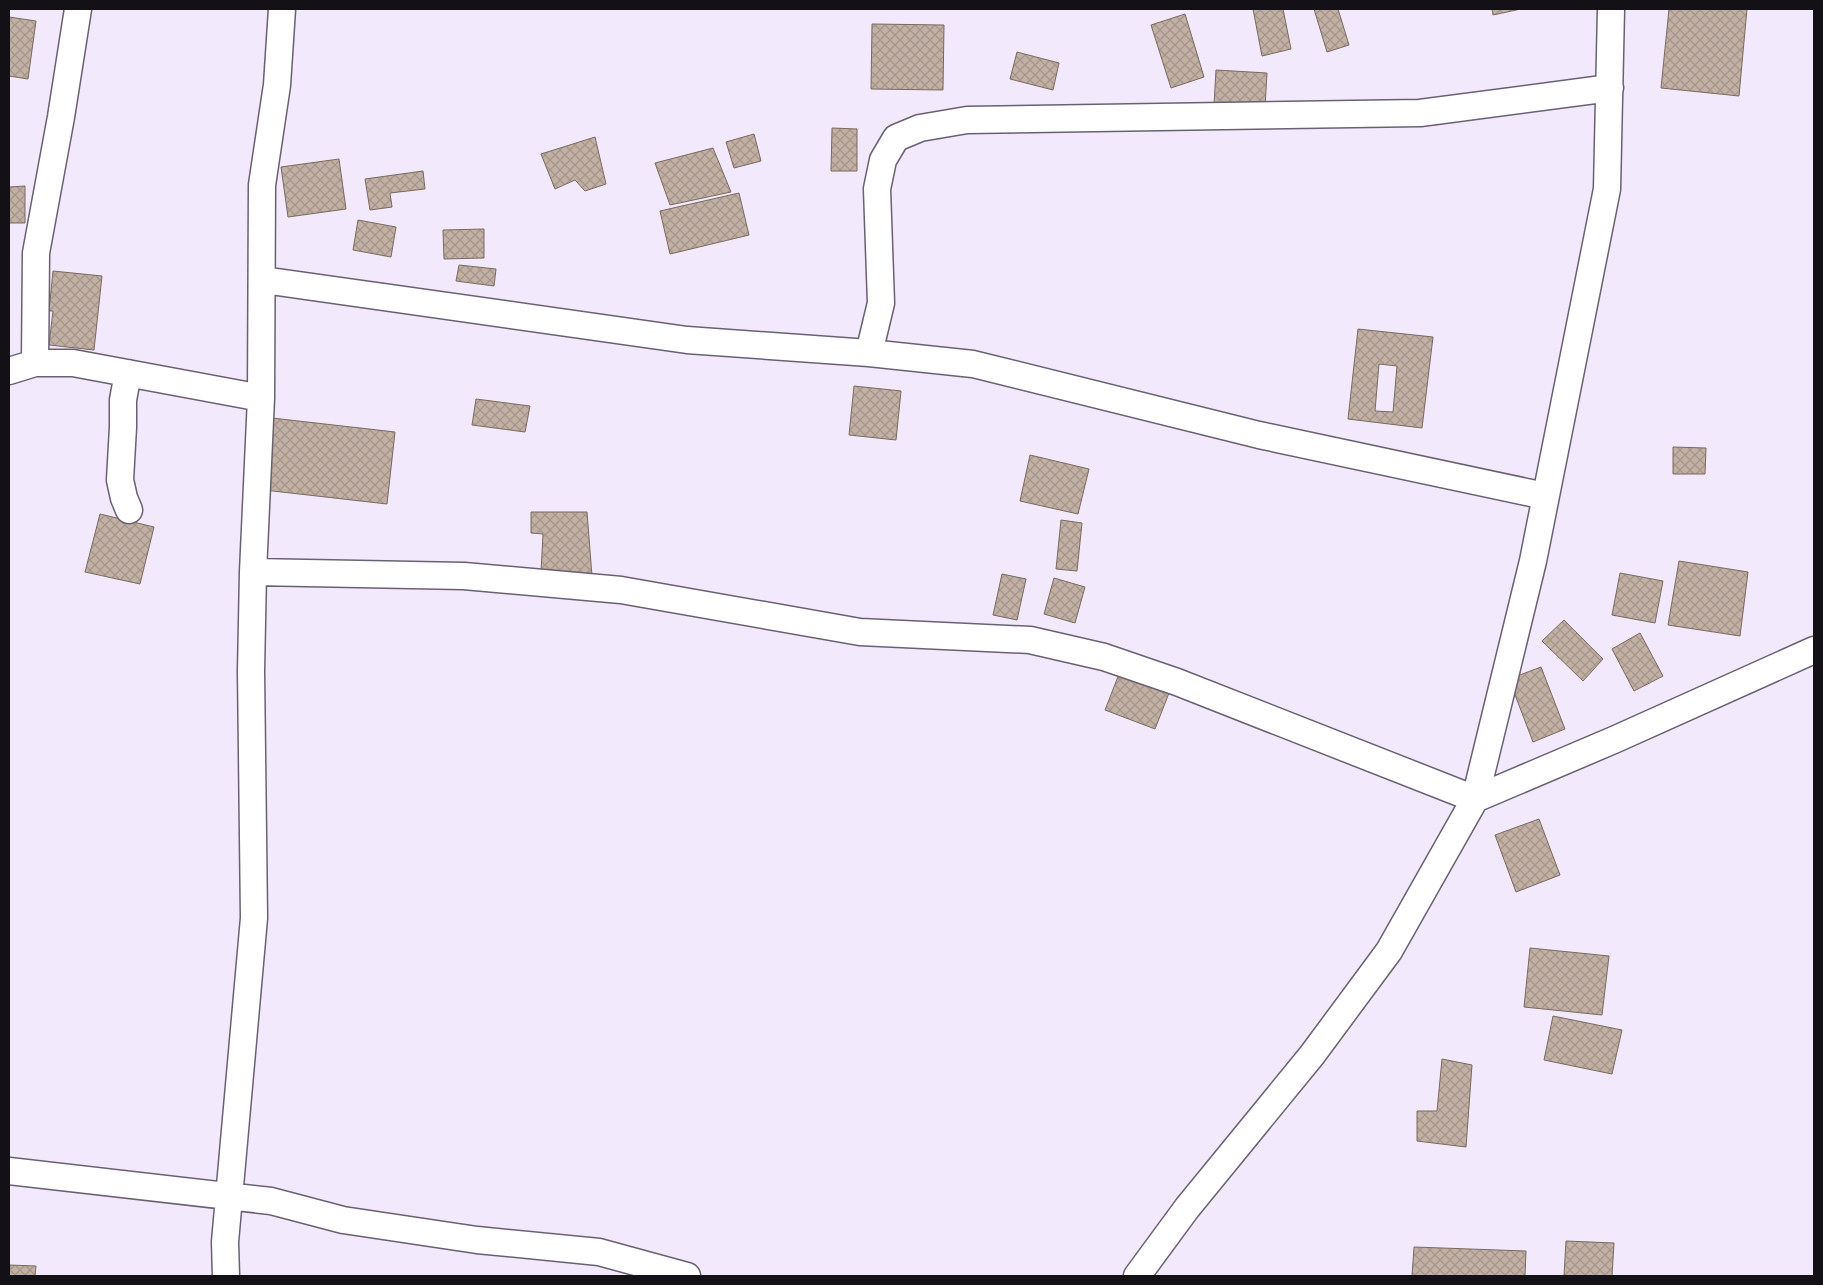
<svg xmlns="http://www.w3.org/2000/svg" width="1823" height="1285" font-family="'Open Sans',sans-serif">
<style>
.building{fill:url(#building-cross-hatch);stroke:#796a5d;fill-rule:evenodd}
.lines{fill:none;stroke-linecap:round;stroke-linejoin:round}
.street-casing{stroke:#696171;stroke-width:29}
.street{stroke:#fff;stroke-width:26}
</style>
<defs>
<pattern id="building-cross-hatch" width="8" height="8" patternUnits="userSpaceOnUse" patternTransform="scale(1.25)"><rect width="8" height="8" fill="#c1b0a3"/><path d="M0 0l8 8M0 8l8-8" fill="none" stroke="#a5968c"/></pattern>
</defs>
<rect width="100%" height="100%" fill="#f3e9fc"/>
<path class="building" d="M1253,9h30l8,40 -29,7z
M1314,9h24l11,36 -22,7z
M1492,9h29l-28,6z
M1669,9h78l-8,87 -78,-8z
M1185,14l19,63 -33,11 -20,-63z
M9,17l27,4 -8,58 -19,-3z
M872,24l72,1 -1,65 -72,-1z
M1017,52l42,11 -6,27 -43,-11z
M1216,70l51,3 -2,34 -51,-2z
M832,128l25,1v42h-26z
M754,134l7,27 -27,7 -8,-26z
M595,137l11,47 -21,7 -10,-11 -20,9 -14,-35z
M713,148l18,44 -61,13 -15,-42z
M339,159l7,50 -58,8 -7,-50z
M423,171l2,18 -35,4 2,14 -22,3 -5,-31z
M25,186v37h-16v-36z
M739,193l10,42 -79,19 -10,-43z
M358,220l38,7 -5,30 -38,-7z
M484,229v29l-40,1 -1,-29z
M459,265l37,4 -2,17 -38,-5z
M53,271l49,5 -8,74 -45,-5 4,-34h-4z
M1358,329l75,8 -11,91 -74,-9zM1379,364l18,2 -4,46 -18,-1z
M854,386l47,5 -5,49 -47,-5z
M476,399l54,7 -5,26 -53,-7z
M272,418l123,14 -8,72 -123,-14z
M1673,447l33,1 -1,26h-32z
M1030,455l59,14 -11,45 -58,-13z
M531,512h56l5,64 -51,-4 2,-38 -12,-1z
M100,514l54,13 -14,57 -55,-12z
M1061,520l21,3 -5,48 -21,-2z
M1679,561l69,11 -8,64 -72,-11z
M1620,573l43,8 -8,42 -43,-8z
M1002,574l24,5 -9,41 -24,-5z
M1054,578l31,9 -10,36 -31,-9z
M1564,620l39,39 -20,22 -41,-40z
M1640,633l23,43 -29,15 -22,-42z
M1541,667l24,62 -32,13 -24,-63z
M1119,674l50,19 -14,36 -50,-19z
M1539,819l21,56 -44,17 -21,-57z
M1530,948l79,8 -7,59 -78,-8z
M1553,1016l69,14 -10,44 -68,-14z
M1442,1059l30,6 -6,82 -49,-6v-30h20z
M1566,1241l48,2 -2,33h-48z
M1414,1247l112,4 -1,25h-113z
M10,1265l26,1 -1,10h-26z"/>
<g class="lines">
<g class="street-casing">
<path id="street" d="M263,280l424,60 182,13 104,11 286,71 286,61
M869,353l12,-50 -4,-114 6,-29 13,-22 24,-10 47,-8 453,-7 190,-25
M35,363l1,-110 25,-136 17,-108
M9,371l26,-8h38l188,35
M128,373l-5,27v27l-3,53 4,18 5,12
M253,572l211,4 157,14 239,42 170,8 74,17 73,25 298,117 141,-60 198,-89
M9,1171l262,30 72,19 134,20 122,12 88,24
M226,1276l-1,-34 29,-324 -3,-247 2,-99 8,-174 1,-213 15,-100 5,-76
M1137,1276l50,-68 125,-153 77,-104 86,-152 58,-238 74,-372 4,-180"/>
</g>
<use href="#street" class="street"/>
</g>
<rect width="1823" height="1285" fill="none" stroke="#131016" stroke-width="20"/>
</svg>
